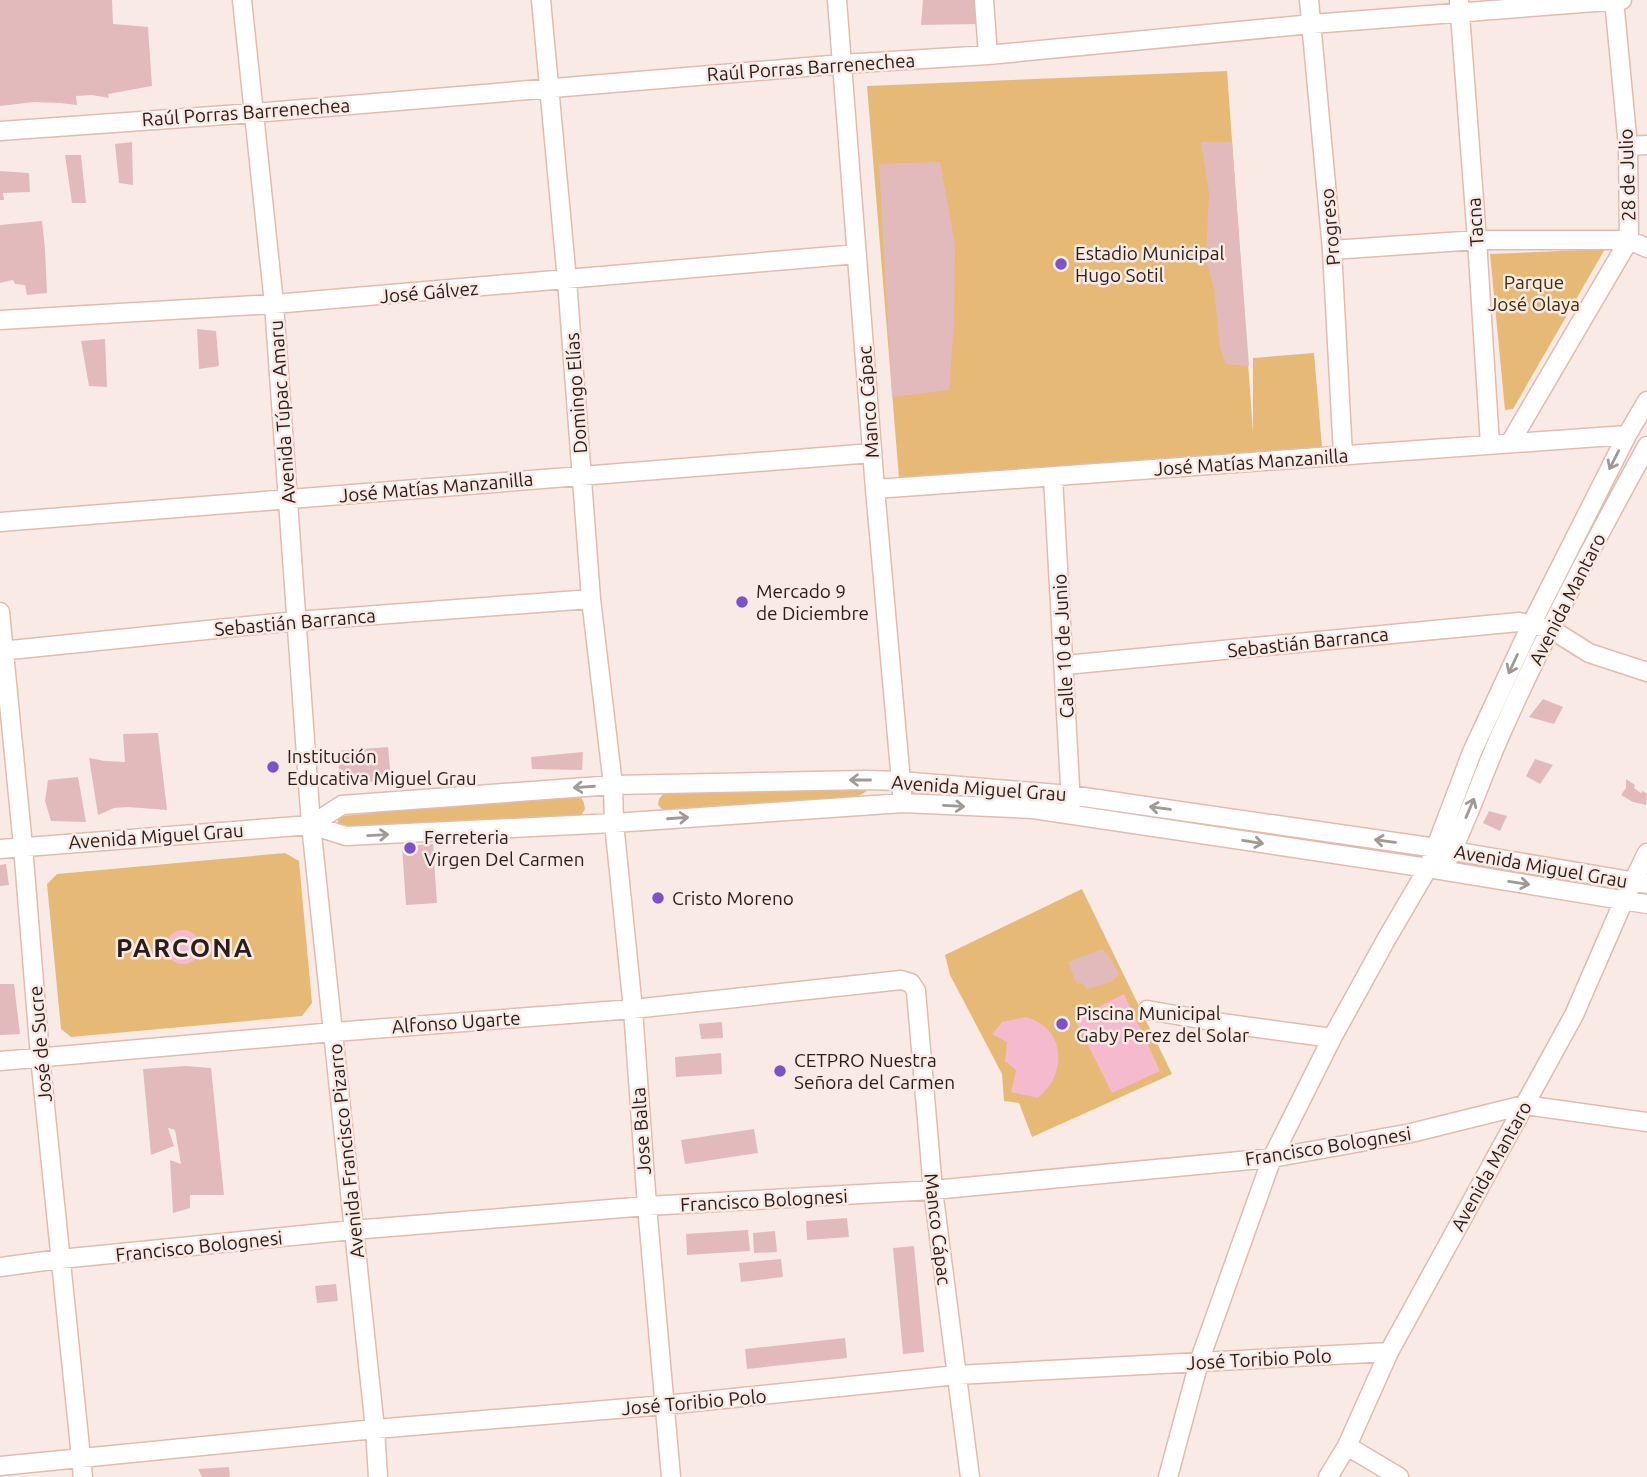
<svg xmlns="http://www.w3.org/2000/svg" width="1647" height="1477" font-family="Ubuntu,sans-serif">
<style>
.green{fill:#e6ba76}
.water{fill:#f6bacf}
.building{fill:#e3babb}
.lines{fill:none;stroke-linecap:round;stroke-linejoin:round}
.street-casing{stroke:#e2bbb0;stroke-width:21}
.street{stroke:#fff;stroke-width:18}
.oneway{stroke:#9f9997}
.poi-dot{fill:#7c52cb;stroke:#faeae5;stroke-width:2.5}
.labels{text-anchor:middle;stroke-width:5;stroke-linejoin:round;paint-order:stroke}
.street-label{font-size:19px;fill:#2a1c18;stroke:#faeae5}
.poi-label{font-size:19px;fill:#2a1c18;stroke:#faeae5;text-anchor:start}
.park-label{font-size:19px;fill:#412b03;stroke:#faeae5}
.district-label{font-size:26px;font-weight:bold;letter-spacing:2px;fill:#2a1c18;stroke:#faeae5}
</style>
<rect width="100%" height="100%" fill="#faeae5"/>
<path class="green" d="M1227,71l26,361v-74l61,-5 8,94 -67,8 -356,23 -32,-392z
M1605,249l-92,160 -8,1 -15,-156z
M858,787l9,4 -12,7 -191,13 -6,-6 1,-6 7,-8z
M574,793c8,4 10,7 11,16l-6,9 -236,12 -5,-6v-5l5,-3z
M285,853l14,8 13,142 -10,13 -231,21 -10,-8 -14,-145 10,-10z
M1082,889l90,185 -140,63 -13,-34 -15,-2 -2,-27 -52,-99 -5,-20z"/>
<path class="water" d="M166 947a17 17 0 1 1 34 0a17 17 0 1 1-34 0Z
M1124,994l36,77 -48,22 -37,-74z
M1026,1017c26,7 39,31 29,58 -3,9 -10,16 -17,23l-27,-6 5,-22 -11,-9 2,-19 -15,-8 10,-12z"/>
<path class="building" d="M0,0h112l1,24 35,3 4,59 -44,8 1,4 -17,-3 -16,1 1,9 -17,-2 -26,-1 -34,4z
M923,0h53v24l-55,1z
M132,142l1,43 -14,-2 -4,-39z
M1201,142h31l17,224 -23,-2 -6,-16 -6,-59 -8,-31 3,-65z
M65,155h16l5,48h-14z
M940,162l15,83 -1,78 -5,67 -57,7 -13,-233z
M0,171l29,2 1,19 -27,1 1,7h-4z
M42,221l3,28 2,44 -20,2 -2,-10 -10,-1 -2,-4 -13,3v-58z
M197,329l19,2 3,35 -20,3z
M105,339l2,48 -18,-1 -8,-45z
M1543,699l20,8 -9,17 -25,-7z
M158,733l9,77 -39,-3 -14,1 -16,7 -9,-57 16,3 20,1 -2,-28z
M388,747l3,33 -47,4 -4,-5 -3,-28z
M583,752l-1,18 -50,-1 -1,-12z
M1535,759l18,6 -13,19 -14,-8z
M78,777l8,45 -35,-1 -6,-20 3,-21z
M1626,779l9,6 -1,3 7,5 2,-2 4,3 -1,11 -13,-3 -12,-7 5,-7z
M1489,811l18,5 -7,15 -17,-8z
M433,844l4,59 -31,2 -4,-59z
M6,864l3,21 -9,1v-21z
M1102,949l7,7 10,18 -8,8 -24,7 -5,-6 -5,1 -9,-22z
M0,984h14l6,50 -20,1z
M722,1022l1,16 -22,1 -2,-15z
M721,1053l1,21 -46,3 -1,-20z
M186,1066l25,2 13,127h-34v13l-17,5 -3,-53 11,4 -6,-34 -7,-2 6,18 -23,9 -8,-86z
M754,1129l4,24 -73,11 -4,-24z
M847,1218l2,19 -42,3 -1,-19z
M748,1230l2,21 -63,4 -1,-21z
M775,1231l2,21 -23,1 -1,-20z
M914,1246l10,106 -21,2 -10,-106z
M781,1259l2,18 -42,5 -2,-19z
M336,1284l2,17 -21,2 -2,-17z
M845,1338l2,20 -100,11 -2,-20z
M229,1467l1,10h-28l-4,-8z"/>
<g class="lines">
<g class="street-casing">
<path id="street" d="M242,0l32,304 37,521 64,604 3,48
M541,0l26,280 24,319 22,186 1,38 19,186 14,197 24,271
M837,0l38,489 27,304
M984,0l4,55
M1309,0l23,250 11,205
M1459,1l18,239 13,205
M0,131l254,-18 588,-49 146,-9 324,-31 310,-24
M1628,146l19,-1
M1332,250l145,-10h152l18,8
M0,320l274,-16 583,-50
M1510,443l119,-203 -1,-94 -14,-146
M1053,477l18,327
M875,489l752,-54
M0,522l872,-69
M0,612l23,234 17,211 43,420
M0,651l296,-30 295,-22
M1065,665l454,-43 32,7 38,24 58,19
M311,825l31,-20 271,-20 252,-5 36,1 169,14 366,53 211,36
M0,849l311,-24 35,11 268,-13 289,-20 130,6 395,59 219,36
M1447,861c20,-39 34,-82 52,-123 44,-100 96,-197 148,-292
M1147,1010l82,14 103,14
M0,1061l334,-29 299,-23 268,-29 10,3 5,8 17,199 37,287
M0,1267l60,-8 293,-29 294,-24 286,-16 339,-32 139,-25 113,-28 123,17
M1347,1446l52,31
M0,1466l375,-37 290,-24 292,-30 432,-23
M1168,1477l31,-115 73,-204 60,-120 55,-100 41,-70 44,-116 59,-127 96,-190 20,-34
M1328,1477l19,-31 42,-94 185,-337 50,-115 23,-47"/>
</g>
<use href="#street" class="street"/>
</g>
<defs><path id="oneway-shaft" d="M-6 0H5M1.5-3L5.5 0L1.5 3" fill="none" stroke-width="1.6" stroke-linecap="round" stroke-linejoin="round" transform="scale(1.75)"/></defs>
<g class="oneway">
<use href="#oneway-shaft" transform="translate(1614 460) rotate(117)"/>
<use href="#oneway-shaft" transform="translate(1513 664) rotate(115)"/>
<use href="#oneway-shaft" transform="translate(860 780) rotate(180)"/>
<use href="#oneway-shaft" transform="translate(584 787) rotate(176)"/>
<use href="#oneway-shaft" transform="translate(954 806) rotate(3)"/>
<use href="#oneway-shaft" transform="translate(1160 808) rotate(-172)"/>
<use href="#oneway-shaft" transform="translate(1470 808) rotate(-67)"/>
<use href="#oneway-shaft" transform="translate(678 818) rotate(-4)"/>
<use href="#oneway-shaft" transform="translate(378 835) rotate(-3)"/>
<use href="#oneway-shaft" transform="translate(1385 841) rotate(-172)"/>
<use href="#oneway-shaft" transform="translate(1253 842) rotate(9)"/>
<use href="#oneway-shaft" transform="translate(1519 883) rotate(9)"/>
</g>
<g class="poi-dot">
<circle cx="1061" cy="264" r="7"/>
<circle cx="742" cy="602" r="7"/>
<circle cx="273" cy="767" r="7"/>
<circle cx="410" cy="848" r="7"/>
<circle cx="658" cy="898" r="7"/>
<circle cx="1062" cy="1024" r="7"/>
<circle cx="780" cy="1071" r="7"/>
</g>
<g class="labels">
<g class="street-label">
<text transform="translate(811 67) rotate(-4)" y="7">Raúl Porras Barrenechea</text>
<text transform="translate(246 112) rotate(-4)" y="7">Raúl Porras Barrenechea</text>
<text transform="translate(1627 175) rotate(-92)" y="7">28 de Julio</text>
<text transform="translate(1475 222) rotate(-94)" y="7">Tacna</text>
<text transform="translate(1330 227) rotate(-95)" y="7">Progreso</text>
<text transform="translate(429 292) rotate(-5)" y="7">José Gálvez</text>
<text transform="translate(576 393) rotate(-94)" y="7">Domingo Elías</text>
<text transform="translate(868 402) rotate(-94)" y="7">Manco Cápac</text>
<text transform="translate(282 412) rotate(-94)" y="7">Avenida Túpac Amaru</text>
<text transform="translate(1251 462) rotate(-4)" y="7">José Matías Manzanilla</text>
<text transform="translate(436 487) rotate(-5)" y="7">José Matías Manzanilla</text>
<text transform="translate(1567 599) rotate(-63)" y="7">Avenida Mantaro</text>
<text transform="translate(295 622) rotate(-5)" y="7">Sebastián Barranca</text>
<text transform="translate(1308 642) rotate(-6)" y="7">Sebastián Barranca</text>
<text transform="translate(1063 646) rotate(-93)" y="7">Calle 10 de Junio</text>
<text transform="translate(979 788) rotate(4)" y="7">Avenida Miguel Grau</text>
<text transform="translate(156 836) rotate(-4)" y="7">Avenida Miguel Grau</text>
<text transform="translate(1541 866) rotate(10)" y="7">Avenida Miguel Grau</text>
<text transform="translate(456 1022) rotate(-4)" y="7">Alfonso Ugarte</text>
<text transform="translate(40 1044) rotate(-95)" y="7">José de Sucre</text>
<text transform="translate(641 1131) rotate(-94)" y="7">Jose Balta</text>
<text transform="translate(1328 1146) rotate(-9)" y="7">Francisco Bolognesi</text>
<text transform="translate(346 1151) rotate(-96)" y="7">Avenida Francisco Pizarro</text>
<text transform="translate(1491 1166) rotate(-61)" y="7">Avenida Mantaro</text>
<text transform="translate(764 1200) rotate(-3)" y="7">Francisco Bolognesi</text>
<text transform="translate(938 1229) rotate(83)" y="7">Manco Cápac</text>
<text transform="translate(199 1246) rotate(-6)" y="7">Francisco Bolognesi</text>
<text transform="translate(1259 1359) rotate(-3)" y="7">José Toribio Polo</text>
<text transform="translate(694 1402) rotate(-5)" y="7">José Toribio Polo</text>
</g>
<g class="poi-label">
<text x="1075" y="260">Estadio Municipal<tspan x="1075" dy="22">Hugo Sotil</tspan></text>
<text x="756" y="598">Mercado 9<tspan x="756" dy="22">de Diciembre</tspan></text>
<text x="287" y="763">Institución<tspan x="287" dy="22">Educativa Miguel Grau</tspan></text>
<text x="424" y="844">Ferreteria<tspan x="424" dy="22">Virgen Del Carmen</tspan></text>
<text x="672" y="905">Cristo Moreno</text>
<text x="1076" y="1020">Piscina Municipal<tspan x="1076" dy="22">Gaby Perez del Solar</tspan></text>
<text x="794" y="1067">CETPRO Nuestra<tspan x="794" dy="22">Señora del Carmen</tspan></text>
</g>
<g class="park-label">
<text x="1534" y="289">Parque<tspan x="1534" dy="22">José Olaya</tspan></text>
</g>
<g class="district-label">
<text x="185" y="957">PARCONA</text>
</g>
</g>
</svg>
